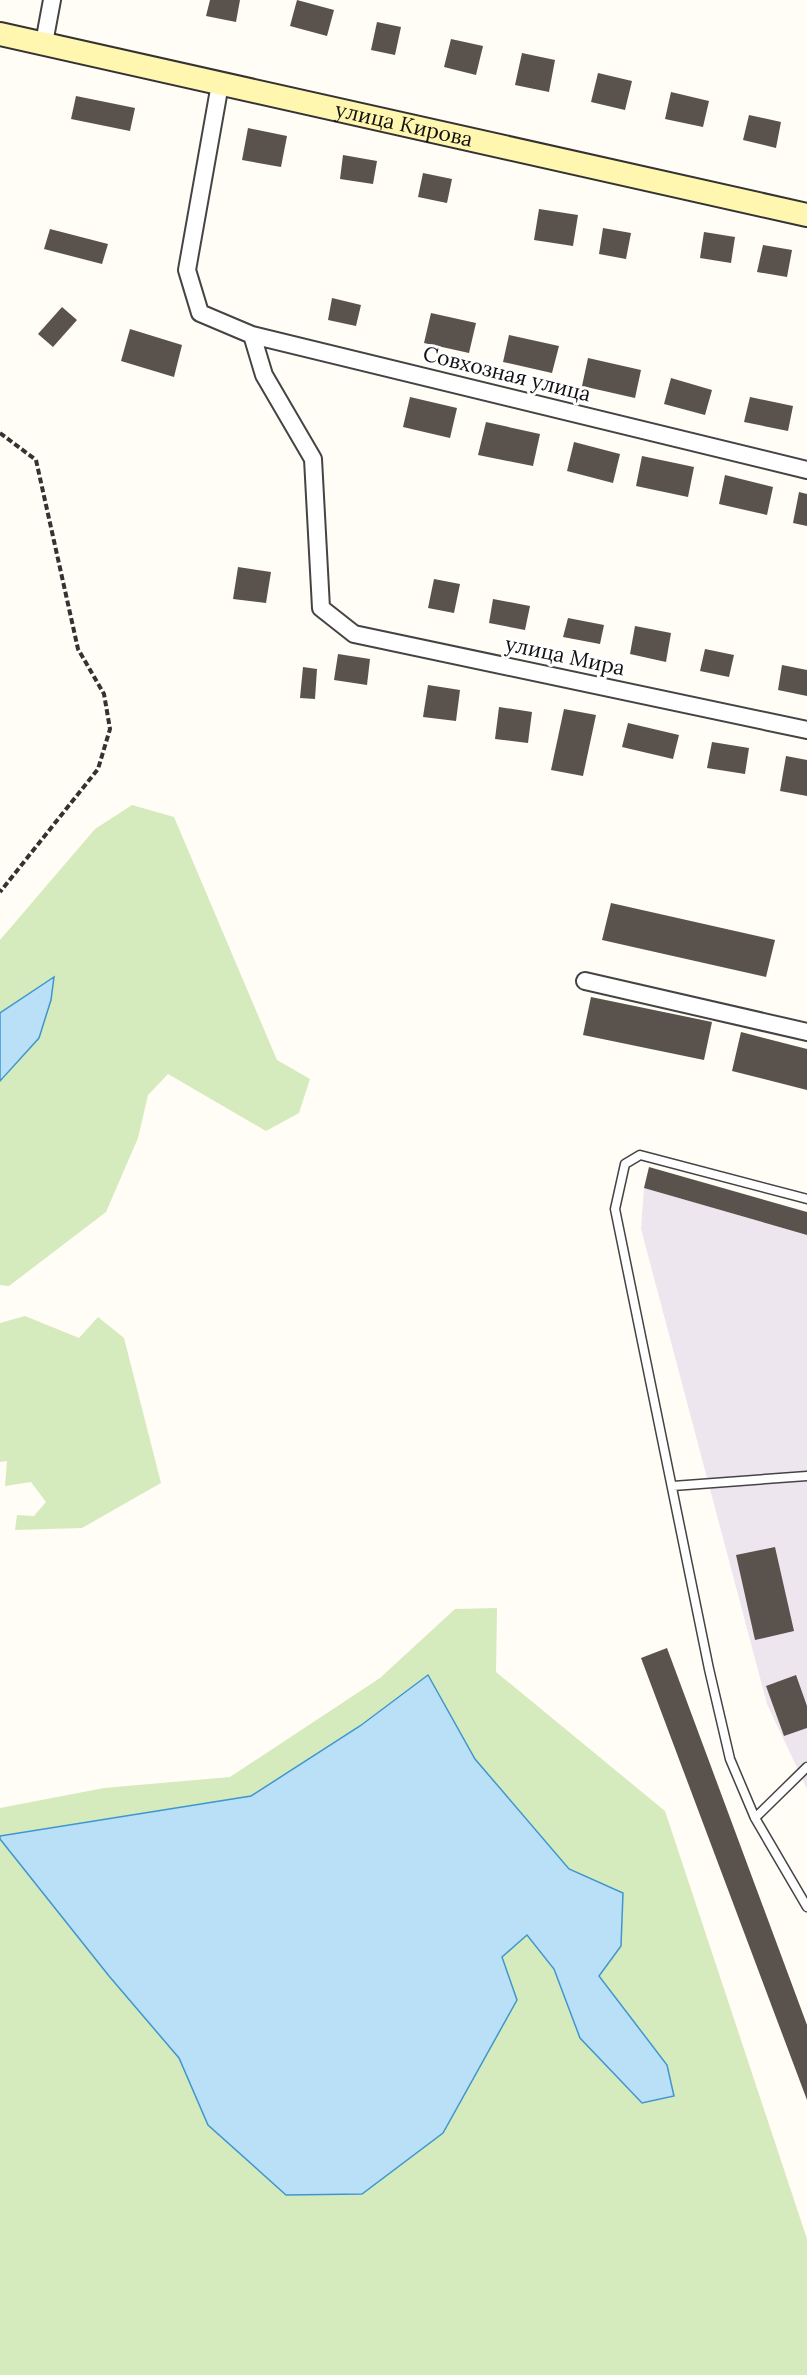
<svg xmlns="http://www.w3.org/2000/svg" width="807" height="2375" font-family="Lora,serif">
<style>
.industrial{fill:#eee6ef}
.green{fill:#d5ebbd}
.water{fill:#b9e0f7;stroke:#3f96cf;stroke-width:1.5}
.building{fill:#5a524d}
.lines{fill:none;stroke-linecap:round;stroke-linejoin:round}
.lane-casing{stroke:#444;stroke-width:11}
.street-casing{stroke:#444;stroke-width:20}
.secondary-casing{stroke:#333;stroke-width:26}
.path{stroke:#333;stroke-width:4;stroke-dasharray:6 3;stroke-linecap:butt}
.lane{stroke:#fff;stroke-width:8}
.street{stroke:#fff;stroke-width:16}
.secondary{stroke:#fff6b0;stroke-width:22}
.labels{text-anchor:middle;stroke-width:6;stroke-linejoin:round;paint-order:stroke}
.street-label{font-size:21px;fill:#111;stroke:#fff}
</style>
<rect width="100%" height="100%" fill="#fffdf5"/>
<path class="industrial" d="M644,1188l163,47v554l-40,-85 -126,-475z"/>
<path class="green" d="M132,805l42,12 103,243 33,19 -11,34 -33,18 -98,-57 -20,21 -10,43 -32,74 -97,74 -9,-1v-204l39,-43 14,-61 -53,36v-73l95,-111z
M25,1316l54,22 19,-21 26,21 37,145 -79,45 -67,2 2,-15 17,1 12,-14 -15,-20 -26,4 2,-25 -7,1v-139z
M497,1608l-1,64 169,139 142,428v136h-807v-536l109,137 70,82 29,67 296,-104 13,-21 -15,-43 26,-23 26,34 26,70 62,65 25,-38 -68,-90 22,-29 2,-53 -54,-24 -94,-110 -47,-84 -68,51 -109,70 -251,40v-28l104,-20 126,-11 150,-99 75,-69z"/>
<path class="water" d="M54,977l-3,23 -12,38 -39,43v-68z
M428,1675l47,84 94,110 54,24 -2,53 -22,30 68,89 7,31 -32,7 -62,-65 -26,-69 -27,-34 -25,22 15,43 -74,133 -81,61 -76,1 -78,-70 -29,-67 -70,-82 -109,-137v-3l251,-40 109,-70z"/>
<path class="building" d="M210,0h30l-4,22 -30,-6z
M297,0l37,10 -7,26 -37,-10z
M377,22l24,5 -6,28 -24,-5z
M451,39l32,7 -7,29 -32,-8z
M522,53l33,7 -6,32 -34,-7z
M598,73l34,8 -7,29 -34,-8z
M671,92l38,9 -6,26 -38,-8z
M76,96l59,12 -5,23 -59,-12z
M749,115l32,7 -5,26 -33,-8z
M248,128l39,8 -6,31 -39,-7z
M343,155l34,6 -4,23 -33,-5z
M423,173l29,6 -5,24 -29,-6z
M539,209l39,6 -5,31 -39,-6z
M603,228l28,5 -5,26 -27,-5z
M50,229l58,15 -6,20 -58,-15z
M704,232l31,5 -4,26 -31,-5z
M763,245l29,5 -5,27 -30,-5z
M332,298l29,7 -5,21 -28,-6z
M62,307l15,13 -24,27 -15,-13z
M431,313l45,10 -7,30 -45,-10z
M130,329l52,16 -8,32 -53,-16z
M509,335l50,11 -7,27 -49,-11z
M588,358l53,12 -6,28 -53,-12z
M671,378l41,12 -7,25 -41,-11z
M410,397l47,11 -7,30 -47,-11z
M750,397l43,9 -5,25 -44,-9z
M486,422l54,12 -7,32 -55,-11z
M574,442l46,12 -7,29 -46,-12z
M642,456l52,11 -6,30 -52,-11z
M725,475l48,12 -6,28 -48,-11z
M799,492l8,2v32l-14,-3z
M238,567l33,5 -5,31 -33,-4z
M434,579l26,5 -6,29 -26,-5z
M493,599l37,7 -5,24 -36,-7z
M568,618l36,7 -4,19 -37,-7z
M635,626l36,7 -5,29 -36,-8z
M705,649l29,6 -5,22 -29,-6z
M338,654l32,5 -3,26 -33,-5z
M782,665l25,5v26l-29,-6z
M303,667l14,2 -2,30 -15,-1z
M428,685l32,5 -4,31 -33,-4z
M499,707l33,5 -4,31 -33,-4z
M564,709l32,6 -13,61 -32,-6z
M628,723l51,12 -6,24 -51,-12z
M712,742l37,6 -4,26 -38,-6z
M786,756l21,4v36l-27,-5z
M611,903l164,37 -9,37 -164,-37z
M591,997l121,25 -8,38 -121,-25z
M741,1032l66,17v41l-75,-19z
M649,1167l158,45v23l-163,-47z
M775,1547l19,84 -39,9 -19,-85z
M667,1648l140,377v75l-166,-442z
M796,1675l11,31v22l-23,8 -18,-50z"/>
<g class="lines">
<g class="lane-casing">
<path id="lane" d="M807,1199l-167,-44 -15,9 -10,45 94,460 21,90 25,59 52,89
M673,1486l134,-10
M755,1818l52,-51"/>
</g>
<g class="street-casing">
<path id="street" d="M44,43l8,-43
M220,84l-33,186 13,43 52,22 555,135
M252,335l12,40 49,84 8,149 33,26 453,96
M585,981l222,51"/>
</g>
<g class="secondary-casing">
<g id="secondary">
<path id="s1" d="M0,34l807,181"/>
</g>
</g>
<path class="path" d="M0,433l36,27 42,189 26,45 6,35 -12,40 -98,123"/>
<use href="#lane" class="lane"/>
<use href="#street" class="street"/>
<use href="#secondary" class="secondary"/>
</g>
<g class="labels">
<g class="street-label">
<text dy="7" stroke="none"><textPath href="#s1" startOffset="414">улица Кирова</textPath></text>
<text transform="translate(507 374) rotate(14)" y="7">Совхозная улица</text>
<text transform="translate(565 656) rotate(12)" y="7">улица Мира</text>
</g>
</g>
</svg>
